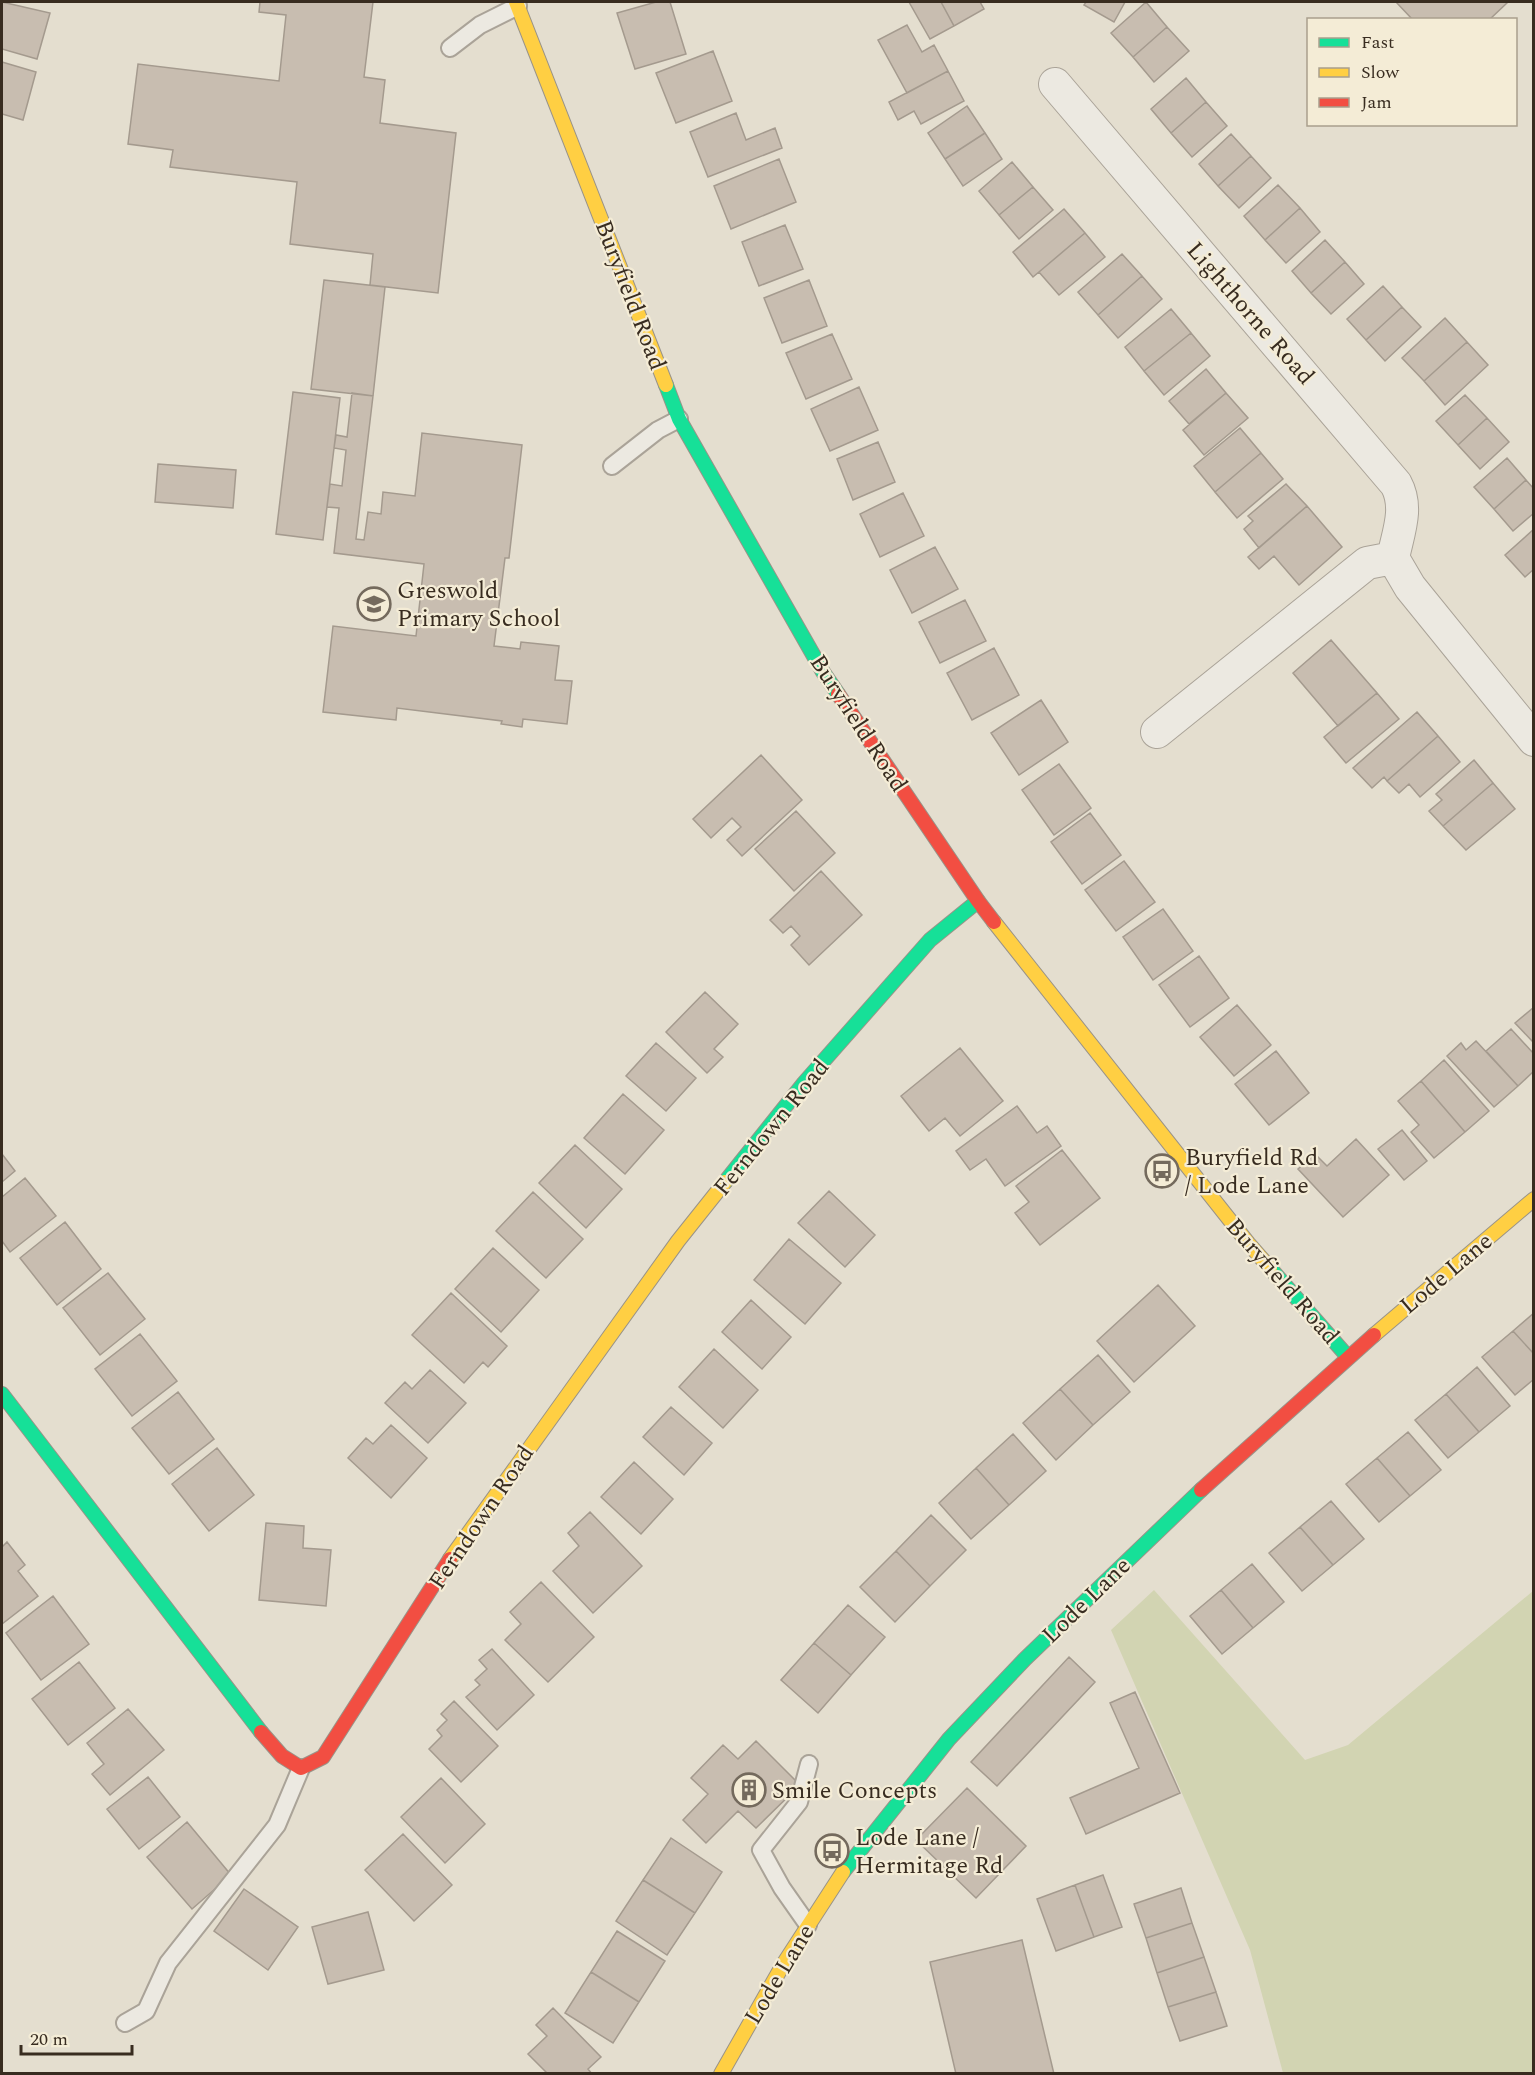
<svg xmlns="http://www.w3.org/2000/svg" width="1535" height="2075" font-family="Spectral,serif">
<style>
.green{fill:#d2d4b2}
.building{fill:#c8bdb0;stroke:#a49a8e;stroke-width:1.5}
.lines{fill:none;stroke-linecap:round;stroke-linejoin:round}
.lane-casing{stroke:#aaa398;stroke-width:20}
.street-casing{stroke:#aaa398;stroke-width:34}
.fast-casing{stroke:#999388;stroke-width:16}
.slow-casing{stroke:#999388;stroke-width:16}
.jam-casing{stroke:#999388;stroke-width:16}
.lane{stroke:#ece9e1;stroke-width:16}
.street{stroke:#ece9e1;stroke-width:32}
.fast{stroke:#16e098;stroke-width:14}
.slow{stroke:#ffcf43;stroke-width:14}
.jam{stroke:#f24e42;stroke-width:14}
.labels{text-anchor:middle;stroke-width:4.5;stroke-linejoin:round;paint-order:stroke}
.street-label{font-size:24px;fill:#382c20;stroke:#f4ecd6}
.poi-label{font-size:24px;fill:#382c20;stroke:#f4ecd6;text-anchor:start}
</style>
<rect width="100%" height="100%" fill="#e4decf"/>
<path class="green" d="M1154,1590l151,170 43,-15 185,-154v482h-250l-33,-123 -139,-320z"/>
<path class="building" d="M2,2l48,11 -13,46 -35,-10z
M260,2h113l-9,75 21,3 -5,43 76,10 -18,160 -68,-8 3,-31 -83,-10 7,-62 -127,-15 3,-17 -45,-6 10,-80 141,17 7,-66 -27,-3z
M656,2h14l16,52 -51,15 -18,-56z
M909,2h32l13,24 -24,13z
M941,2h39l4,7 -30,17z
M1086,2h39l-11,20 -30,-17z
M1146,2l21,25 -34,30 -22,-24z
M1396,2h112l-19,18h-76z
M907,25l15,27 12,-7 14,26 -41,22 -29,-53z
M1167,27l22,24 -35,31 -21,-25z
M713,51l19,50 -56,22 -20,-50z
M2,62l34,10 -13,48 -21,-6z
M948,71l16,30 -43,23 -7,-13 -16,9 -9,-18z
M1186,78l20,24 -35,31 -20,-24z
M1206,102l21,24 -35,31 -21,-24z
M967,106l18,27 -40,26 -17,-26z
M736,113l10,27 29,-12 7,20 -74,29 -18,-45z
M985,133l17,26 -39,27 -18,-27z
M1231,134l20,22 -33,30 -19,-22z
M1251,156l20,22 -32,30 -21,-22z
M779,159l17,43 -65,27 -17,-43z
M1012,162l21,25 -34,28 -20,-24z
M1278,185l22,23 -35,32 -21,-24z
M1033,187l20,23 -34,29 -20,-24z
M1300,208l20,24 -34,31 -21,-23z
M1064,209l21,24 -52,44 -20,-25z
M785,225l18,44 -44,17 -17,-44z
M1085,233l20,24 -46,38 -20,-23z
M1325,240l20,22 -34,31 -19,-22z
M1122,254l20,22 -44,39 -20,-23z
M1345,262l19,22 -33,30 -20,-21z
M1142,276l20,23 -44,39 -20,-23z
M324,280l61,7 -12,109 -62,-7z
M809,280l18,46 -45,17 -18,-45z
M1383,286l19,21 -36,33 -19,-21z
M1402,307l19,20 -36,34 -19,-21z
M1171,309l20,24 -47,38 -19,-24z
M1445,318l22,24 -43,39 -22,-23z
M1191,333l19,23 -46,39 -20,-24z
M832,334l20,45 -46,20 -20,-46z
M1467,342l21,23 -43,40 -21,-24z
M1206,369l20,24 -37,31 -20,-23z
M859,387l19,43 -48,21 -19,-42z
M293,392l47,6 -17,142 -47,-6z
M352,393l21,3 -17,143 8,1 4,-28 13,2 2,-22 32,4 7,-63 100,12 -13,113h-4l-11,88 26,3 1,-7 38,4 -4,34 17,1 -5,43 -44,-5 -1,8 -21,-3 1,-3 -105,-13 -1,12 -73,-8 10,-86 83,10 8,-72 -90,-11 5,-45 -12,-1 3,-23 12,2 4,-36 -12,-2 2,-13 11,2z
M1226,393l22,25 -44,37 -21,-25z
M1465,395l22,23 -29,27 -22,-24z
M1487,418l22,24 -29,27 -22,-24z
M1240,428l21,25 -46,39 -21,-26z
M878,442l17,40 -42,18 -16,-41z
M1261,453l22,26 -46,39 -22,-26z
M1507,458l19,22 -32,29 -20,-22z
M158,464l78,6 -3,38 -78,-6z
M1526,480l8,9v24l-21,18 -19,-22z
M1286,484l21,22 -48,42 -15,-19 9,-8 -5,-5z
M903,493l21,43 -44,21 -20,-43z
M1307,506l35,41 -43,38 -25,-29 -15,13 -11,-12z
M1534,529v40l-9,8 -20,-22z
M935,547l23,42 -46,24 -22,-43z
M965,600l21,41 -46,22 -21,-41z
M1331,640l46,53 -39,33 -45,-53z
M994,648l25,47 -47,25 -25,-47z
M1377,693l22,26 -53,44 -22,-26z
M1041,700l27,42 -49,33 -28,-42z
M1417,712l21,24 -51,45 -3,-4 -12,11 -19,-20z
M1438,736l22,26 -40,35 -11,-13 -10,9 -12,-12z
M761,755l41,45 -60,56 -15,-16 14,-13 -9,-9 -21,20 -18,-19z
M1474,760l19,23 -50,43 -14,-15 13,-11 -6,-6z
M1059,764l32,44 -37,27 -32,-45z
M1493,783l22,26 -49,41 -23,-24z
M796,811l39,42 -41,38 -39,-42z
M1090,813l31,42 -39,29 -31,-42z
M1124,861l31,41 -39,29 -31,-41z
M821,871l41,44 -53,50 -18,-20 9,-9 -9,-10 -8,7 -13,-13z
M1163,909l30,42 -40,29 -30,-43z
M1199,956l30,42 -39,29 -31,-42z
M705,992l33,32 -24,25 9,8 -16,16 -41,-41z
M1237,1005l34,40 -37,31 -34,-39z
M1534,1007v36l-19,-20z
M1511,1029l23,25v17l-16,15 -32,-35z
M1476,1041l42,45 -24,21 -47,-51 14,-13 5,7z
M656,1043l40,35 -30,33 -40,-35z
M960,1048l43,53 -43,35 -15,-18 -16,13 -28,-35z
M1276,1051l33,42 -40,32 -34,-41z
M1444,1060l45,51 -24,21 -44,-51z
M1421,1081l44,51 -31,26 -23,-26 8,-7 -21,-24z
M623,1094l41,36 -39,44 -41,-36z
M1017,1106l20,27 10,-7 14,20 -56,40 -19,-27 -16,11 -14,-19z
M1402,1130l25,31 -23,19 -26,-31z
M1356,1139l33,36 -46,42 -45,-48 17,-15 12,12z
M575,1145l47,44 -36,39 -47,-45z
M1062,1150l38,48 -60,47 -25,-32 14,-11 -13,-16z
M2,1154l13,17 -13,11z
M25,1178l31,38 -46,36 -8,-11v-44z
M829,1191l46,44 -30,32 -47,-44z
M533,1192l50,47 -37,39 -50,-47z
M65,1222l36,47 -44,36 -37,-47z
M789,1239l52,44 -36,41 -51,-44z
M493,1248l46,42 -38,42 -46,-43z
M108,1273l37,46 -45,36 -37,-47z
M1158,1285l37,41 -61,56 -37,-41z
M451,1293l56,53 -19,21 -5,-5 -19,21 -52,-48z
M751,1300l40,37 -29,32 -40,-37z
M1534,1313v41l-21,-23z
M1513,1331l21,23v25l-19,16 -33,-38z
M140,1334l37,47 -45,35 -37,-47z
M714,1349l44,41 -35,38 -44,-41z
M1098,1355l32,37 -37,33 -33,-36z
M1477,1367l33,39 -31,26 -33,-38z
M430,1370l36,33 -38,40 -43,-40 20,-21 7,7z
M1060,1389l33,36 -37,35 -33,-37z
M178,1392l36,47 -45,35 -37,-46z
M1446,1394l33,38 -31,26 -33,-38z
M671,1407l41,36 -28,32 -41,-38z
M391,1425l36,33 -36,40 -43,-40 18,-20 7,6z
M1408,1432l33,38 -31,26 -33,-38z
M1013,1434l33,37 -37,34 -33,-37z
M217,1448l37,47 -45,36 -37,-47z
M1377,1458l33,38 -31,26 -33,-38z
M634,1462l39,37 -32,35 -40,-37z
M976,1468l33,37 -38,34 -32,-36z
M1331,1501l33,38 -31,26 -33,-38z
M590,1512l52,54 -49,47 -40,-42 26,-25 -11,-13z
M931,1515l35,35 -36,36 -34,-35z
M266,1523l38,3 -1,22 28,2 -5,56 -67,-6z
M1300,1527l33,38 -31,26 -33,-38z
M7,1542l18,23 -7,6 20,25 -36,28v-77z
M896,1551l34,35 -35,36 -35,-35z
M1252,1564l32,38 -31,26 -32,-38z
M541,1582l53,55 -46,45 -43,-42 16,-16 -11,-12z
M1221,1590l32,38 -31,26 -32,-38z
M53,1596l36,48 -48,36 -35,-47z
M848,1605l37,32 -34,38 -37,-32z
M814,1643l37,32 -33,38 -37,-33z
M492,1649l42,46 -37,35 -31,-33 14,-12 -5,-5 12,-11 -8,-9z
M1069,1657l26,25 -98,104 -26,-24z
M79,1662l36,46 -47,37 -36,-46z
M1135,1692l45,101 -94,41 -16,-36 69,-30 -29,-65z
M454,1701l44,45 -37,36 -32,-33 13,-13 -5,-6 10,-10 -6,-6z
M128,1709l36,41 -54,45 -18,-21 12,-10 -17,-21z
M756,1741l44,44 -44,43 -18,-17 -32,32 -23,-23 25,-26 -17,-16 32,-33 15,14z
M148,1777l32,40 -41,32 -32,-40z
M441,1778l44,46 -40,39 -44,-46z
M967,1788l59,58 -50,52 -60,-58z
M187,1822l44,53 -39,34 -45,-52z
M403,1834l49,51 -38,36 -49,-51z
M671,1838l51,34 -27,41 -52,-33z
M1103,1875l19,52 -28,10 -19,-52z
M643,1880l52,33 -28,42 -51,-34z
M1075,1885l19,52 -38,14 -19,-52z
M1181,1888l11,35 -46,15 -12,-34z
M244,1889l54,38 -30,43 -54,-39z
M368,1912l16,58 -56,14 -16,-57z
M1192,1923l12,34 -47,16 -11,-35z
M617,1931l48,30 -26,41 -48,-30z
M1022,1940l32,134h-98l-26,-112z
M1204,1957l12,35 -48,15 -11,-34z
M591,1972l48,30 -26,41 -48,-30z
M1216,1992l11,34 -47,15 -12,-34z
M553,2008l48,49 -13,12 4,5h-44l-20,-20 19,-18 -11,-11z"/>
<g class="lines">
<g class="lane-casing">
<path id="lane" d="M450,48l30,-23 38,-19
M612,466l46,-36 21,-11
M808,1925l-26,-37 -21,-38 38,-48 10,-38
M125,2023l21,-12 22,-48 109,-138 24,-57"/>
</g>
<g class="street-casing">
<path id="street" d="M1055,84l341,400c13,24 2,49 -3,74l17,29 124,153
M1157,732l210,-169 26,-5"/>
</g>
<g class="fast-casing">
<path id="fast" d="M666,385l13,34 144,253 15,22
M725,1182l79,-99 126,-143 48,-39
M1270,1268l78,89
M2,1394l259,338
M843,1872l106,-133 76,-80 176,-169"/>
</g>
<g class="slow-casing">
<path id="slow" d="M516,2l150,383
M994,922l254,321 22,25
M1374,1335l160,-136
M450,1559l228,-318 47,-59
M721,2074l63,-111 59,-91"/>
</g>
<g class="jam-casing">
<path id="jam" d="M838,694l140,207 16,21
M1201,1490l173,-155
M261,1732l21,24 19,12 22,-11 127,-198"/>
</g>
<use href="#lane" class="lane"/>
<use href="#street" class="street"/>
<use href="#fast" class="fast"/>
<use href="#slow" class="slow"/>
<use href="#jam" class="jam"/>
</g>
<defs>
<g id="school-ring" transform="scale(1.725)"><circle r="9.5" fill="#f4ecd6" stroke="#746a5d" stroke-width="1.5"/><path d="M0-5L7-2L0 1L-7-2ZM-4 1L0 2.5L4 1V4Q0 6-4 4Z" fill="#746a5d"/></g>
<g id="bus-ring" transform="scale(1.725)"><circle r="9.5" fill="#f4ecd6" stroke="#746a5d" stroke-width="1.5"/><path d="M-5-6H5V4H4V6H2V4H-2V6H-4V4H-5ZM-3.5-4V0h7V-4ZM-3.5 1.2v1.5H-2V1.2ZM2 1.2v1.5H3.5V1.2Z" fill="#746a5d"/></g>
<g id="building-ring" transform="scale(1.725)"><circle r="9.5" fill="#f4ecd6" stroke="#746a5d" stroke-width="1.5"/><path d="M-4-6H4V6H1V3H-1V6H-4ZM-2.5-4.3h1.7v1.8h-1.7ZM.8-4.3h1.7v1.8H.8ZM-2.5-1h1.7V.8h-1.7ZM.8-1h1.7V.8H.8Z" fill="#746a5d"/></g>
</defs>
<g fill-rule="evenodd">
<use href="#school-ring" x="374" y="604"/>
<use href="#bus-ring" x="1162" y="1171"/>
<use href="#building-ring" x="749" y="1790"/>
<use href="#bus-ring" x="832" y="1851"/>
</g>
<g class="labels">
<g class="street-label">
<text transform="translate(631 295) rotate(69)" y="8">Buryfield Road</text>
<text transform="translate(1251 313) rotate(49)" y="8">Lighthorne Road</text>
<text transform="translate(859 723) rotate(57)" y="8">Buryfield Road</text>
<text transform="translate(771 1127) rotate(-51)" y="8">Ferndown Road</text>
<text transform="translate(1446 1273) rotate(-40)" y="8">Lode Lane</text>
<text transform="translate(1283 1281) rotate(49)" y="8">Buryfield Road</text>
<text transform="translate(481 1517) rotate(-56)" y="8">Ferndown Road</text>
<text transform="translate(1086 1600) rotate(-44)" y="8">Lode Lane</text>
<text transform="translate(779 1974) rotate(-59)" y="8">Lode Lane</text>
</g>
<g class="poi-label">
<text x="397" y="598">Greswold<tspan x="397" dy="28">Primary School</tspan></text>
<text x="1185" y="1165">Buryfield Rd<tspan x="1185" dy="28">/ Lode Lane</tspan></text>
<text x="772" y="1798">Smile Concepts</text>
<text x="855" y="1845">Lode Lane /<tspan x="855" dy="28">Hermitage Rd</tspan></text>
</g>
</g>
<rect width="1535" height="2075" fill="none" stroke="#382c20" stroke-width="6"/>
<rect x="1307" y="18" width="210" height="108" fill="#f4ecd6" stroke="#a99f8d" stroke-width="1.5"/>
<rect x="1319" y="38" width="30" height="9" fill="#16e098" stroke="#a99f8d" stroke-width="1.5"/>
<text x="1361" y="48" font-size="18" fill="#382c20">Fast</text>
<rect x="1319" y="68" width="30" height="9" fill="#ffcf43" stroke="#a99f8d" stroke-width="1.5"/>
<text x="1361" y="78" font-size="18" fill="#382c20">Slow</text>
<rect x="1319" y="98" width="30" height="9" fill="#f24e42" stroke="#a99f8d" stroke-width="1.5"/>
<text x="1361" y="108" font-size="18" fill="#382c20">Jam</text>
<path d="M21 2045v9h111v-9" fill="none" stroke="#382c20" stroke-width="3"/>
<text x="30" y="2045" font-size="18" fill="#382c20" stroke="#f4ecd6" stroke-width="4.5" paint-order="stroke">20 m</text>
</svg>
